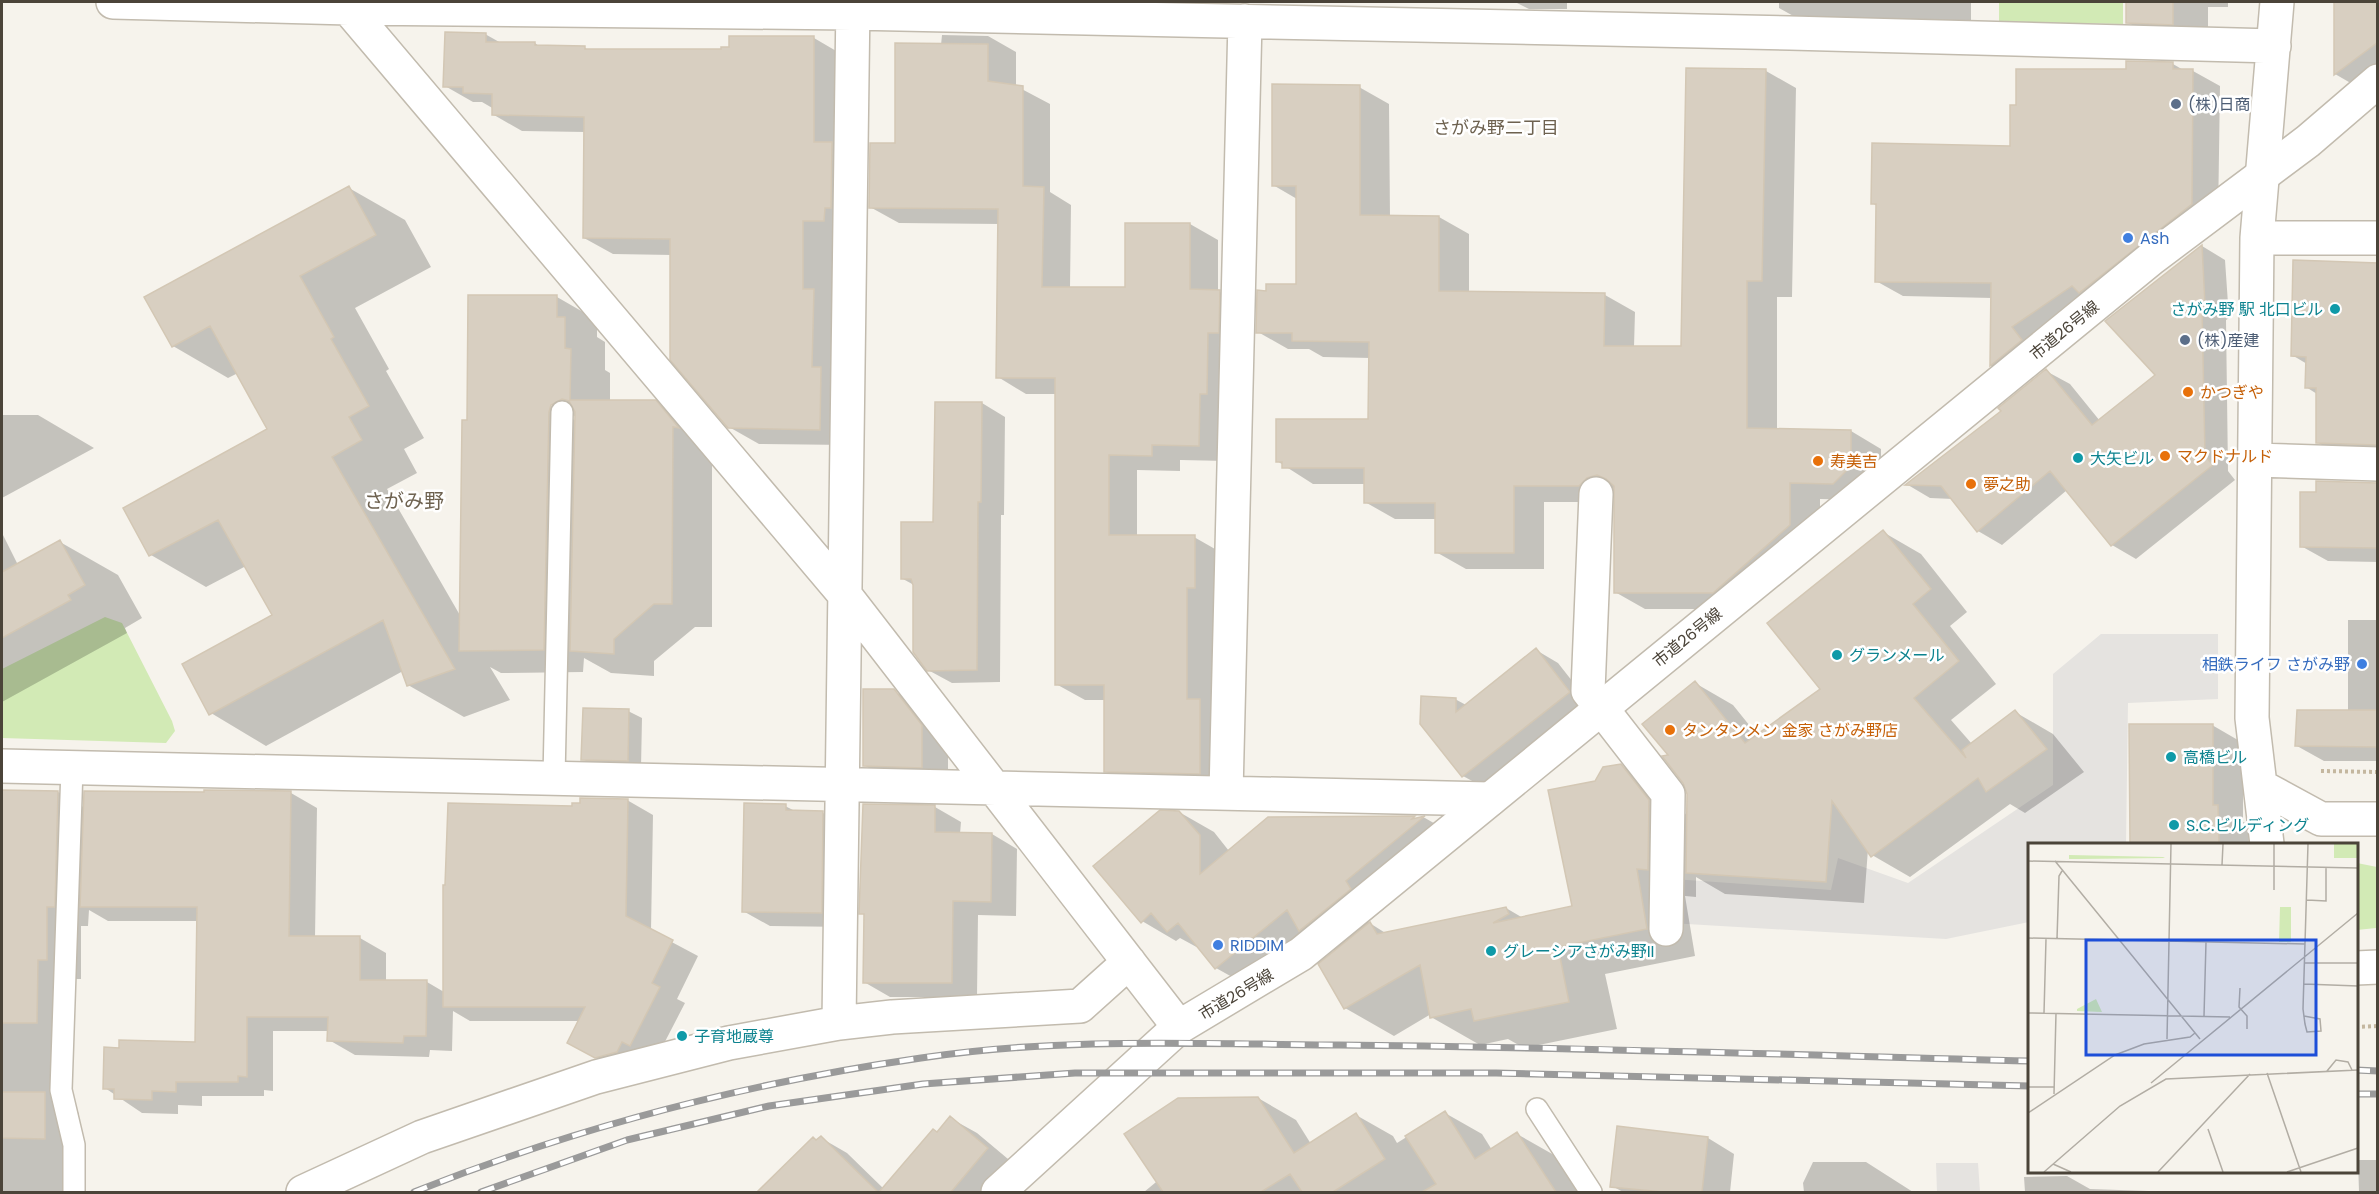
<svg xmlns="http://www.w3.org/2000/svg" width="2379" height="1194" font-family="Poppins,'Noto Sans JP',sans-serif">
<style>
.green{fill:#d2eab5}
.parking{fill:#e5e3e0}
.shadow{fill:#0003;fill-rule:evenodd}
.building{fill:#d8cfc1;stroke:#d3c7b4;stroke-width:1.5}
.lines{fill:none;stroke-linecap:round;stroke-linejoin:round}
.service-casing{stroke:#c2bbae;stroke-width:24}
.minor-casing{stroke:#c2bbae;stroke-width:36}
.tertiary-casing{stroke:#c2bbae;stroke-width:36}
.path{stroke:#c4b79f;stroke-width:4;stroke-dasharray:3 3;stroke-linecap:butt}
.service{stroke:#fff;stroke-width:21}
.minor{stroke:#fff;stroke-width:33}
.tertiary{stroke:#fff;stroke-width:33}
.rail-casing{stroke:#9a9a9a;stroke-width:7}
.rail{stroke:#fff;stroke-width:4.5;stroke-dasharray:14;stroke-linecap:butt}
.service-dot{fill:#5c6f8a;stroke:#fff;stroke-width:2}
.shop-dot{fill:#3f7fe0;stroke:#fff;stroke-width:2}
.culture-dot{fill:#0f9aa8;stroke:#fff;stroke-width:2}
.food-dot{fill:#e8710a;stroke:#fff;stroke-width:2}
.labels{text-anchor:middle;stroke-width:5;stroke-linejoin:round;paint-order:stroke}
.service-label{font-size:16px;fill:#4e5e75;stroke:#fff;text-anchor:start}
.shop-label{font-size:16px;fill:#366cbe;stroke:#fff;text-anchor:start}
.culture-label{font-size:16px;fill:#0d838f;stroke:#fff;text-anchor:start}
.street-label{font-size:16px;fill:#4b4439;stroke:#fff}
.food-label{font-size:16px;fill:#c56008;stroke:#fff;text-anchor:start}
.neighbourhood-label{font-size:18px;fill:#6e6250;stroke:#fff}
.quarter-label{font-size:20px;fill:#6e6250;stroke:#fff}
.inset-road{fill:none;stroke:#b2ada4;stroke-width:1.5}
.view{fill:#1d4ed8;fill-opacity:0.15;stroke:#1d4ed8;stroke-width:3}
.inset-edge{fill:none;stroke:#4b4439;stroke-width:3}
</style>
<rect width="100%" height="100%" fill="#f6f3ec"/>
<path class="green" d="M1999,2h124v22l-124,-2z
M105,617l17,6 50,98 3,10 -9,12 -164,-5v-69z
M2357,863l20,4 -1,61 -19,2z"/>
<path class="parking" d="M2101,634h117v65l-90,4 -2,141h-96l-1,78 -83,17 -276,-16 3,-44 158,11 7,-32 70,25 145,-98v-111z
M1936,1163h42l2,29h-43z"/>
<path class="shadow" d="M1515,2h52v7h-38z
M1779,2h192v20l-165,1 -27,-15z
M2128,2h100v5h-20v37l-46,-2 -35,-20z
M2336,2h42v75l-17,12 -26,-15z
M485,34l16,9h34l5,4 45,1 5,3h133l8,-2v-12l83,1 29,17 10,182h-21v64l10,6 6,138 -89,-1 -30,-17 -57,-172 -59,-1 -29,-16 1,-106 -63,-1 -28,-16v-6l-12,-7h-9l-28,-16z
M942,35l46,1 28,16v34l34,18v88l21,13 -1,84h56l64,-65 28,16v51l29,16 -20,154 -47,-1v11l-43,-1v67h57l28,16 5,236 -93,-2 -29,-16v-71h-20l-29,-16v-290h-30l-28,-17 1,-153 -100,-1 -29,-16 71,-162z
M2127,62l46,2 12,7h8l27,15 -2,134 -201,161 -26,-15 1,-68 -89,-2 -27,-15 1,-75 -5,-3 140,-56 5,-41 110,-35z
M1766,71l30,17 -4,209h-15v133l74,1 30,18v35l-18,16 -43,-1v44l-77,66h-98l-30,-17v-96l-5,6h-66v67h-78l-30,-17v-33h-41l-30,-17v-18h-52l-36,-23 93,-40 1,-63 -48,-1 -14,-8h-21l-30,-17 9,-40 30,-6v-87l-24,-14 86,-98 30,17 1,113h49l30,17v59l136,2 30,17 -1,35h48z
M349,188l56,32 26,47 -76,41 34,61 -3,2 38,67 -20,11 13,24 -30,16 74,128 7,-195 89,-125 40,23v17l8,5v28l5,3v29h45l40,23 17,24v178h-17l-41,34v15l-43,-3 -27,-15 -1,14 -82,1 -11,-6 20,33 -46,17 -56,-32 -5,-14 -137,75 -55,-33 63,-98 -28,-49 -40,21 -55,-32 -26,-46 144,-79 -31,-57 -10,5 -55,-32zM546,400l30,17v4l-32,-19z
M2202,246l23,14 4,58 -3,2 2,151 7,9 -99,79 -24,-14 -45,-55 -65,55 -24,-14 -25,-32 -23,-1 -22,-13 95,-73 43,-41 24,13 30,37 58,-46 -51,-54z
M2378,264v199h-26l-35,-21v-48l-11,-7 1,-23 -15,-9z
M982,403l23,14 -1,98h-3l-1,167 -48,1 -24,-13 -14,-85 -11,-6 32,-56z
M2,415h36l56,33 -92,50z
M2376,484l2,78 -50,-1 -27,-15 16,-52z
M1883,532l38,22 46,58 -17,14 46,58 -45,36 21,24 43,-32 38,22 31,38 -59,41 -15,-9 -100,73 -38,-22 -4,-6 -4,54 -139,-9 -29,-17v20l-11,-1 10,60 -90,18 12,55 -93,19 -16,-9 -28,6 -49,-28v-3l-37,22 -49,-28 -9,-57 -24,-14 -62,50 -34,-19 -14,-18 -22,-12 -4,3 -34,-20 37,-109 35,20 15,19 39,-32 157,-1 33,19 -79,64 5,8 -16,13 19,12 119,-26 17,10 51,-10 22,-126 24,-17 49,28 19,24v-24l-17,-37 24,-73 38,22 25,31 65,-47z
M2,533l16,32 42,-23 58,33 24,43 -17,10 2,5 -125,69z
M2348,620h30v141h-54l-27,-15 51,-35z
M1536,650l22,13 33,42 -106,83 -22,-12 -41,-53 33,-24 11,6z
M894,691l27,16 27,35v40l-57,-1 -27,-16z
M628,711l14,7 -1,50 -45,-1 -13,-8z
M2212,725l31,18v79l5,2 1,20h-118z
M3,791l55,1 27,16v-15h206l26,15 -2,130h45l26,15v28l41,1 17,10 130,-185 53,-7 26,15 -2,116 47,25 -21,43 8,4 -29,56 -34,13 -28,-15 -14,-36h-110l-17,-10 -1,40 -22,-1 -1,7 -74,-2 -26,-15v-9h-56v60l-9,-1v6h-62v10l-24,-1v9l-36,-1 -37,-25 15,-39 77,-6 1,-122h-90l-19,-11 -1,16h-7v53h-9l-10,124 17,10v45l-15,34h-62z
M864,805l71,2 26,15 -1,12h32l25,15 -1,67 -38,-1 -1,82h-87l-26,-15 1,-67 -4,-2z
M785,806l12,6 26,1 26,15 -1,99 -78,-1 -27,-15z
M1258,1098l38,22 15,24 45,-29 37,21 4,7 48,-30 37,21 10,16 25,-16 37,21 24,37h-434z
M950,1118l27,15 37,31 -24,28h-206l-12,-12 49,-42 26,15 37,36z
M1708,1138l26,16 -4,38h-107l-11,-6z
M2358,1160h20v32h-19z
M1813,1162h53l47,30h-109l-1,-9z
M2067,1176l23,13 88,3h-153l-1,-15z"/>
<path class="building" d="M2126,2h47v23l-47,-2z
M2334,2h44v40l-44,33z
M445,32l41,1v9h49v3l50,1v3h136v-2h8v-11h85v106h18l-1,66h-6l-1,13h-21v68h11l-2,78h9l-1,63 -92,-2 -58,-68v-121l-87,-1 1,-121 -92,-2v-21l-29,-1v-6h-20z
M895,43l93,1v37l35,5v100l21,1 -2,100h83v-64h65v66l30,1 -1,43h-11l-1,61h-7l-1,52 -47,-1v11l-43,-1v80h86v53h-8v111h13v75l-96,-2v-87h-49v-307h-59l2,-169 -129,-1 1,-65h25z
M2126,61l47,1v7h20l-1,135 -113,89 -7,-7 -60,41 10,13 -32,26 1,-83 -116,-1 1,-78h-5l1,-61 138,3v-41h6v-36h110z
M1686,68l80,1 -4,212h-15v147l104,2v36l-18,18 -43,-1v42l-77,68h-99v-107l-8,-7 -9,-4 -10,3 -8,8h-65v67h-79v-50h-71v-35h-82v-6h-6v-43h92l1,-77 -77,-1v-8h-36l1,-43 9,1v-7h30v-98h-24v-102l88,1v130l79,1v75l166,2 -1,53h77z
M349,186l27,49 -76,41 34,61 -3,2 38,67 -20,11 13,23 -30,17 123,212 -48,17 -24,-66 -174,95 -27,-51 90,-49 -54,-95 -69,36 -26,-48 144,-79 -57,-103 -38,21 -28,-50z
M2202,245l3,60 -3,1 3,150 8,9 -102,81 -61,-75 -73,61 -36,-46 -36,-1 96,-74 -3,-3 48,-39 46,56 63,-50 -50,-54z
M2293,260l85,3 -1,182 -61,-2v-55h-11l1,-31 -15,-1z
M468,295h89v22h8v31l6,1 -1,51h86l23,28 -6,-1 -1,177h-18l-40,35v15l-44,-3 5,-239 -6,-11 -7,-2 -11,6 -2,7 -5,238 -85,1 3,-231h5z
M935,402h47l-1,100h-3l-1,168 -50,1 -14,-19v-67l-2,-6h-10v-57h32z
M2316,481l61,2v65l-77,-1v-55h16z
M1883,530l48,59 -18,15 46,57 -45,37 52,60 -4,-8 53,-40 32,39 -61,43 -8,-14 -107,79 -39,-56 -6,81 -140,-9 1,-79 -4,-11 -21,-27 6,-1 -26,-31 53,-43 50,62 75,-54 -53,-66z
M60,540l25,45 -17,10 3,5 -69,38v-66z
M1536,648l34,44 -108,85 -42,-53 1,-28 35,2v14z
M863,689h31l28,36v43l-59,-2z
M583,708l46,1 -1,52 -47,-1z
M2297,710h81v37l-83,-1z
M2129,724h84v81h5l1,39h-89z
M1621,764l28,36 -1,70 -11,-1 10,60 -89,18 11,55 -95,19 -3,-12 -41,9 -10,-53 -76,44 -26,-45 52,-42 7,12 129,-27 3,7 -16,9 79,-17 -24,-116 47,-9 8,-14z
M2,790l56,1 -3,116h-8v53h-9l-1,63h-35z
M204,790l87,1 -2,145h71v44h67l-1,56h-22l-1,7 -76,-2 1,-24h-81v60l-9,-1v6h-62v10l-24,-1v9l-38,-1v-10h-11l1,-42 15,1v-8l76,2 2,-135h-117l4,-116 120,1z
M580,798l48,1 -2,117 47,24 -21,43 8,4 -30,59 -8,-4 -5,10 -22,6 -28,-15 18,-36h-142v-122h2l3,-82 124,3v-3h8z
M744,803l42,1v6l37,1 -1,102 -80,-1z
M863,804l72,1v27l57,1 -1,69 -38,-1 -1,82h-89l1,-69h-5z
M1160,810l19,1 21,24v39l68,-57 147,-1 -3,3 13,-3 -79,65 5,8 -52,42 -12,-21 -72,59 -37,-46 -11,9 -16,-19 -10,10 -48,-57z
M2,1092h43v47l-43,-1z
M1258,1097l36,56 62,-40 29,46 -52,33h-31l-12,-18 -29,18h-98l-39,-58 54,-36z
M1445,1111l30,48 42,-27 39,60h-134l14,-8 -31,-48z
M950,1116l38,32 -37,44h-72l54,-63 4,3z
M1617,1126l91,11 -6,55h-39l-53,-5z
M821,1136l57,56h-121l56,-55 3,3z"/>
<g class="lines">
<g class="service-casing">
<path id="service" d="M72,768l-11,322 13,55v47
M554,778l8,-366
M1537,1109l54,83"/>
</g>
<g class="minor-casing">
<path id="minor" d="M113,2l236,6 503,5 938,20 484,13
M343,2l502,593 334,432
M2257,238h121
M2255,460l123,4
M1596,494l-8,197 80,103 -2,135
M2,766l1488,33
M2262,787l59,32h57
M1226,793l19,-772
M2267,844l-15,-126 5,-480 20,-236
M2356,968l22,-1
M839,1023l14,-1021
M303,1192l119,-55 174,-60 133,-34 110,-20 53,-6 188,-11 49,-44"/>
</g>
<g class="tertiary-casing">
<path id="tertiary" d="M998,1192l181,-165 122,-73 851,-696 156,-117 70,-60"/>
</g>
<path class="path" d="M2321,771l57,1
M2356,1027l22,-1"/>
<use href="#service" class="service"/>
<use href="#minor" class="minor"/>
<use href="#tertiary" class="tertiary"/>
<g class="rail-casing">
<path id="rail" d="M2356,1070l22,1
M2356,1094h22
M414,1192c163,-65 333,-109 507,-134 138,-21 279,-14 418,-13 231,2 460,10 691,16
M481,1192l146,-52 142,-34 154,-22 152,-11h421l534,13"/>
</g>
<use href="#rail" class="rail"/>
</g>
<g class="service-dot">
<circle cx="2176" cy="104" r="6"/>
<circle cx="2185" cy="340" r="6"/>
</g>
<g class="shop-dot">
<circle cx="2128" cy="238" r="6"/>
<circle cx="2362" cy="664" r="6"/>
<circle cx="1218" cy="945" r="6"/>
</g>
<g class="culture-dot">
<circle cx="2335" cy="309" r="6"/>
<circle cx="2078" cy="458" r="6"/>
<circle cx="1837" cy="655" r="6"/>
<circle cx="2171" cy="757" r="6"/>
<circle cx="2174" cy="825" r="6"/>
<circle cx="1491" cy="951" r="6"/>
<circle cx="682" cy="1036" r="6"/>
</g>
<g class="food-dot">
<circle cx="2188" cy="392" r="6"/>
<circle cx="2165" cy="456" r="6"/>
<circle cx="1818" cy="461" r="6"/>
<circle cx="1971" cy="484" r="6"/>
<circle cx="1670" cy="730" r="6"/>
</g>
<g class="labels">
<g class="service-label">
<text x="2188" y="110">(株)日商</text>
<text x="2197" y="346">(株)産建</text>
</g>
<g class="shop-label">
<text x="2140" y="244">Ash</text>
<text x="2350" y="670" text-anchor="end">相鉄ライフ さがみ野</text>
<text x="1230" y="951">RIDDIM</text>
</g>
<g class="culture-label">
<text x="2323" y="315" text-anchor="end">さがみ野 駅 北口ビル</text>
<text x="2090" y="464">大矢ビル</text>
<text x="1849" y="661">グランメール</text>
<text x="2183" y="763">高橋ビル</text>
<text x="2186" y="831">S.C.ビルディング</text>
<text x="1503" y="957">グレーシアさがみ野II</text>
<text x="694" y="1042">子育地蔵尊</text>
</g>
<g class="street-label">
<text transform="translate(2064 330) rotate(-39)" y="6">市道26号線</text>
<text transform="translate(1687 637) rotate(-39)" y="6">市道26号線</text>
<text transform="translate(1236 994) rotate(-31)" y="6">市道26号線</text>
</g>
<g class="food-label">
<text x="2200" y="398">かつぎや</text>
<text x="2177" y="462">マクドナルド</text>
<text x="1830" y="467">寿美吉</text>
<text x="1983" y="490">夢之助</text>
<text x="1682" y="736">タンタンメン 金家 さがみ野店</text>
</g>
<g class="neighbourhood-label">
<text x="1496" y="134">さがみ野二丁目</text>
</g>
<g class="quarter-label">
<text x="404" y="508">さがみ野</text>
</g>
</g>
<g transform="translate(2028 843)">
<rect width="330" height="330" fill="#f6f3ec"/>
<path d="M306,1h24v14h-24zM41,12l94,2 2,1 -84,1h-12zM252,64h11v35h-12zM68,156l6,13 -25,-1v-2z" fill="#d2eab5"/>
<path class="inset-road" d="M0,18l330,7M27,18l145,178M194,22l1,-21M246,47v-46M279,57l19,1v-34M0,95l277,6M29,96l2,-63 3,-5M276,120h54M276,141l54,2M212,145l-1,19 8,9v13M0,170l202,4M16,170l2,-74M176,173l2,-74M276,173l16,3 1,12 -14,1 -2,-8 -2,-15 5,-165M139,196l4,-195M299,228l9,-11 12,2 4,8M239,230l34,99M123,240l207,-170M0,244h26M26,251l2,-81M0,270l87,-58 29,-11 46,-7 5,-4M180,286l15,43M25,321l18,8M16,329l76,-66 46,-27 192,-9M130,329l92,-98M259,329l71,-24"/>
<path class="view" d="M58,97h230v115h-230z"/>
<rect width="330" height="330" class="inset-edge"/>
</g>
<rect width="2379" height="1194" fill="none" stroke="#4b4439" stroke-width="6"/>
</svg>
